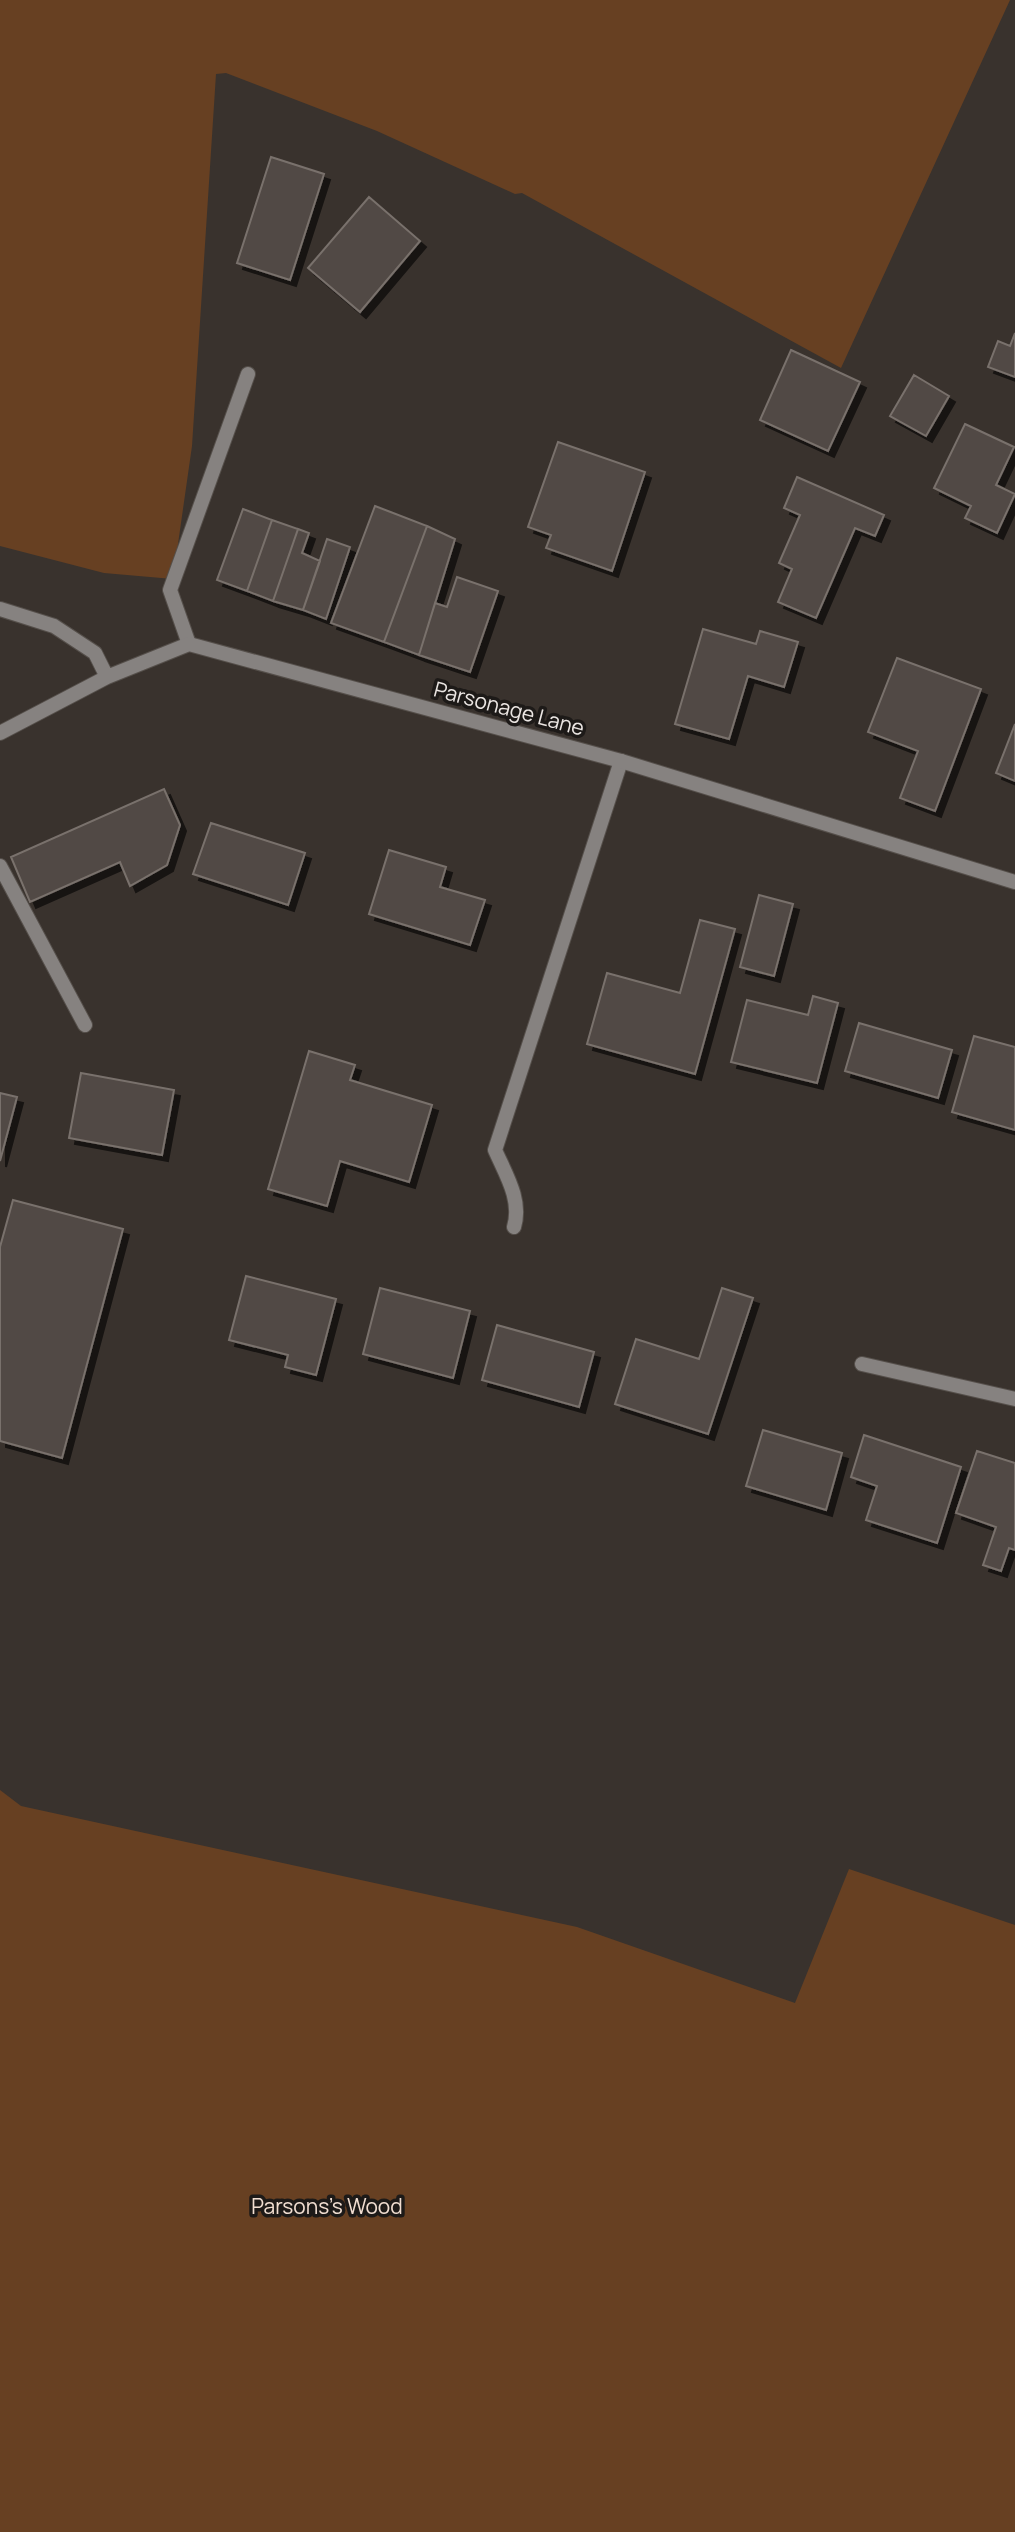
<svg xmlns="http://www.w3.org/2000/svg" width="1015" height="2532" font-family="Manrope,sans-serif">
<style>
.green{fill:#674022}
.building{fill:#514944;stroke:#79716c;stroke-width:2;filter:url(#shadow)}
.lines{fill:none;stroke-linecap:round;stroke-linejoin:round}
.lane-casing{stroke:#554f4a;stroke-width:16}
.street-casing{stroke:#554f4a;stroke-width:16}
.lane{stroke:#868280;stroke-width:14}
.street{stroke:#868280;stroke-width:14}
.labels{text-anchor:middle;stroke-width:7;stroke-linejoin:round;paint-order:stroke}
.street-label{font-size:21px;fill:#ebe6e3;stroke:#1d1a18}
.park-label{font-size:21px;fill:#f1ded1;stroke:#1d1a18}
</style>
<defs>
<filter id="shadow"><feDropShadow dx="6" dy="6" stdDeviation="0" flood-color="#0009"/></filter>
</defs>
<rect width="100%" height="100%" fill="#39322d"/>
<path class="green" d="M0,0h1010l-169,368 -319,-175 -7,1 -138,-63 -151,-58 -10,1 -24,372 -19,133 -69,-6 -104,-27z
M0,1790l21,16 556,121 218,76 54,-134 166,56v607h-1015z"/>
<path class="building" d="M271,157l53,17 -34,106 -53,-17z
M369,197l51,44 -60,71 -52,-44z
M1015,333v44l-27,-10 10,-26 12,5z
M791,350l69,32 -32,69 -68,-31z
M914,375l35,21 -23,40 -36,-20z
M965,424l49,23 -18,38 19,9 -18,39 -32,-15 6,-12 -37,-18z
M558,442l87,30 -33,99 -66,-23 5,-13 -23,-8z
M797,477l87,38 -9,21 -20,-8 -39,90 -38,-16 14,-33 -13,-6 21,-48 -16,-7z
M375,506l52,20 -43,116 -53,-19z
M243,509l29,11 -25,71 -30,-11z
M272,520l26,9 -25,72 -26,-10z
M427,526l28,13 -36,116 -35,-13z
M298,529l11,4 -7,20 18,8 -17,49 -30,-9z
M327,539l23,8 -24,72 -23,-9z
M457,577l41,14 -28,81 -51,-17 16,-52 12,4z
M703,629l53,15 4,-13 38,11 -14,45 -36,-11 -19,63 -54,-15z
M897,658l84,31 -46,122 -35,-13 18,-47 -50,-19z
M1015,724v57l-19,-8z
M164,789l16,36 -13,40 -37,21 -10,-24 -90,40 -19,-45z
M211,823l94,30 -17,52 -95,-31z
M389,850l57,17 -6,20 45,13 -15,45 -101,-31z
M759,895l34,9 -19,72 -34,-9z
M700,920l35,9 -40,145 -108,-30 20,-71 73,20z
M813,996l25,7 -21,80 -86,-21 16,-62 61,15z
M859,1023l93,27 -14,48 -93,-27z
M974,1036l41,11v83l-63,-18z
M309,1051l46,14 -5,15 82,25 -23,77 -69,-21 -13,45 -59,-17z
M81,1073l93,17 -12,65 -93,-17z
M0,1093l17,4 -17,64z
M13,1200l110,29 -61,229 -62,-17v-194z
M246,1276l90,23 -20,76 -31,-8 3,-12 -59,-15z
M380,1288l90,23 -17,67 -90,-24z
M722,1288l31,10 -45,136 -93,-30 21,-65 63,20z
M497,1325l97,27 -15,55 -97,-27z
M763,1430l79,23 -16,57 -80,-24z
M864,1435l97,32 -24,76 -71,-23 11,-34 -26,-9z
M977,1451l38,12v87l-6,-2 -8,23 -18,-6 13,-38 -40,-14z"/>
<g class="lines">
<g class="lane-casing">
<path id="lane" d="M189,644l-19,-54 78,-216
M0,866l85,159
M514,1227c8,-27 -8,-52 -19,-77l126,-389
M862,1364l153,35"/>
</g>
<g class="street-casing">
<path id="street" d="M0,609l54,17 41,27 12,24
M0,733l107,-56 82,-33 432,117 394,121"/>
</g>
<use href="#lane" class="lane"/>
<use href="#street" class="street"/>
</g>
<g class="labels">
<g class="street-label">
<text transform="translate(509 709) rotate(15)" y="7">Parsonage Lane</text>
</g>
<g class="park-label">
<text x="327" y="2214">Parsons's Wood</text>
</g>
</g>
</svg>
